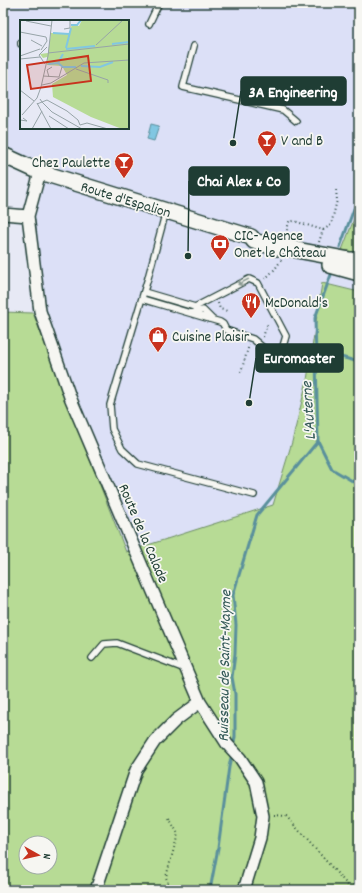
<svg xmlns="http://www.w3.org/2000/svg" width="362" height="893" font-family="Dekko,sans-serif">
<style>
.built{fill:#dce0f7;fill-rule:evenodd}
.green{fill:#b7db95;stroke:#6b8c64;fill-rule:evenodd}
.water{fill:#81c7e2;stroke:#5a909c}
.lines{fill:none;stroke-linecap:round;stroke-linejoin:round}
.stream{stroke:#5a909c;stroke-width:3}
.lane-casing{stroke:#1f3d34;stroke-width:8}
.street-casing{stroke:#1f3d34;stroke-width:14}
.secondary-casing{stroke:#1f3d34;stroke-width:18}
.path{stroke:#1f3d34;stroke-width:2;stroke-dasharray:1 3;stroke-linecap:butt}
.lane{stroke:#f6f6f2;stroke-width:5.5}
.street{stroke:#f6f6f2;stroke-width:11}
.secondary{stroke:#f6f6f2;stroke-width:15}
.oneway{stroke:#8a9a93}
.labels{text-anchor:middle;stroke-width:3.5;stroke-linejoin:round;paint-order:stroke}
.poi-label{font-size:15px;fill:#1f3d34;stroke:#f6f6f2;text-anchor:start}
.street-label{font-size:15px;fill:#1f3d34;stroke:#f6f6f2}
.water-label{font-size:16px;font-style:italic;fill:#335957;stroke:#f6f6f2}
.inset-river{fill:none;stroke:#81c7e2;stroke-width:2}
.inset-road{fill:none;stroke:#97a4a8;stroke-width:1}
.view{fill:#c8321e;fill-opacity:0.15;stroke:#c8321e;stroke-width:2}
.inset-edge{fill:none;stroke:#1f3d34;stroke-width:2}
.leader{fill:none;stroke:#1f3d34;stroke-width:1.5}
.callout-dot{fill:#1f3d34;stroke:#f6f6f2;stroke-width:1.5}
.callout{fill:#1f3d34;stroke:#1f3d34;stroke-width:1.5}
.callout-label{font-size:16px;text-anchor:middle;font-weight:bold;fill:#fff}
</style>
<rect width="100%" height="100%" fill="#e7e9f5"/>
<filter id="ink" filterUnits="userSpaceOnUse"><feTurbulence type="fractalNoise" baseFrequency=".025" numOctaves="2"/><feDisplacementMap in="SourceGraphic" scale="8" xChannelSelector="R" yChannelSelector="G"/><feConvolveMatrix kernelMatrix="1 2 1 2 8 2 1 2 1" color-interpolation-filters="sRGB"/></filter>
<g filter="url(#ink)">
<path class="built" d="M3,3h356v289l-37,-9 -15,97 -15,62 -19,63 -147,47 -93,-239 -7,-80 11,-72 -34,-10zM21,21h107v107h-107z"/>
<path class="green" d="M359,206v47l-17,-3z
M322,283l37,9v598h-356v-578l30,1 93,239 147,-47 19,-63 15,-62zM26,843h24v24h-24z"/>
<path class="water" d="M151,124l8,2 -5,15 -7,-2z"/>
<g class="lines">
<path class="stream" d="M340,247l19,-52
M332,272l-17,46 3,123 14,28 27,16
M316,351l25,6 18,5
M233,747l2,-10v-43l-3,-17 3,-23 1,-29 -3,-30 24,-80 61,-74
M210,890l8,-42 11,-81 3,-14"/>
<g class="lane-casing">
<path id="lane" d="M149,24l10,-21
M21,43v1
M194,46l-11,41 100,23 13,11
M166,211l-18,67 -38,127 2,24 10,20 16,15 116,31
M142,299l78,23 3,2 3,6 27,9 14,12 14,2 5,-17 -28,-53 -9,-4 -54,28 -51,-15
M191,313l12,-3 9,9
M92,658l12,-14 13,-1 68,26"/>
</g>
<g class="street-casing">
<path id="street" d="M40,172l-12,44 12,95 30,86 130,305 27,42 13,14 16,24 7,34 -3,22 -16,52
M3,214l25,2
M96,890l40,-120 19,-29 21,-21 24,-18"/>
</g>
<g class="secondary-casing">
<path id="secondary" d="M3,155l37,17 211,65 3,4 23,7 5,-2 20,5 48,9h9
M330,265l29,8"/>
</g>
<path class="path" d="M286,234l3,-12 5,-1 29,9 8,-5 6,-25 -1,-10
M319,242l4,-12
M265,279l10,-10 7,-10
M218,303l2,6 7,2
M263,337l4,-12 -1,-1
M241,372l8,-27
M274,815l12,1 66,74
M169,818l9,16 -12,43 4,13"/>
<use href="#lane" class="lane"/>
<use href="#street" class="street"/>
<use href="#secondary" class="secondary"/>
</g>
<defs><path id="oneway-shaft" d="M-6 0H5M1.5-3L5.5 0L1.5 3" fill="none" stroke-width="1.6" stroke-linecap="round" stroke-linejoin="round"/></defs>
<use class="oneway" href="#oneway-shaft" transform="translate(243 282) rotate(153)"/>
</g>
<defs>
<g id="bar-pin" transform="scale(1)"><path d="M0 17L-7.5 6A9.5 9.5 0 1 1 7.5 6Z" fill="#c8321e" stroke="#f6f6f2"/><path d="M-6-5H6L.8 .8V4.5H3.5V6h-7V4.5H-.8V.8Z" fill="#fff"/></g>
<g id="bank-pin" transform="scale(1)"><path d="M0 17L-7.5 6A9.5 9.5 0 1 1 7.5 6Z" fill="#c8321e" stroke="#f6f6f2"/><path d="M-6-4H6V4H-6ZM0-2.3a2.3 2.3 0 1 0 0 4.6a2.3 2.3 0 1 0 0-4.6Z" fill="#fff"/></g>
<g id="restaurant-pin" transform="scale(1)"><path d="M0 17L-7.5 6A9.5 9.5 0 1 1 7.5 6Z" fill="#c8321e" stroke="#f6f6f2"/><path d="M-5-6h1v4h1v-4h1v4h1v-4h1v5L-1.5 .5V6h-2V.5L-5-1ZM5-6V6H3V1.5H1.5Q1.5-4 5-6Z" fill="#fff"/></g>
<g id="shop-pin" transform="scale(1)"><path d="M0 17L-7.5 6A9.5 9.5 0 1 1 7.5 6Z" fill="#c8321e" stroke="#f6f6f2"/><path d="M-5-2.5h2.3a2.7 3.5 0 0 1 5.4 0H5L5.5 6h-11ZM-1.5-2.5h3a1.5 2.3 0 0 0-3 0Z" fill="#fff"/></g>
</defs>
<g fill-rule="evenodd">
<use href="#bar-pin" x="267" y="140"/>
<use href="#bar-pin" x="124" y="162"/>
<use href="#bank-pin" x="220" y="244"/>
<use href="#restaurant-pin" x="251" y="302"/>
<use href="#shop-pin" x="158" y="336"/>
</g>
<g class="labels">
<g class="poi-label">
<text x="281" y="145">V and B</text>
<text x="110" y="167" text-anchor="end">Chez Paulette</text>
<text x="234" y="240">CIC- Agence<tspan x="234" dy="17">Onet le Château</tspan></text>
<text x="265" y="307">McDonald's</text>
<text x="172" y="341">Cuisine Plaisir</text>
</g>
<g class="street-label">
<text transform="translate(126 199) rotate(17)" y="5">Route d'Espalion</text>
<text transform="translate(144 533) rotate(67)" y="5">Route de la Calade</text>
</g>
<g class="water-label">
<text transform="translate(307 411) rotate(-94)" y="6">L'Auterne</text>
<text transform="translate(223 666) rotate(-89)" y="6">Ruisseau de Saint-Mayme</text>
</g>
</g>
<g transform="translate(20 20)">
<rect width="109" height="109" fill="#e7e9f5"/>
<path d="M62,0h47v109h-7l-31,-12 -38,-20 -1,-13 15,-9 -5,-9 -15,-1v-8l-4,1 -3,-4 8,-1 3,-20 18,1 3,-10 7,2z" fill="#b7db95"/>
<path class="inset-river" d="M51,5h6l4,-5M33,13l16,1M92,24l17,-2M46,28l5,-20M46,29l29,-3M38,43l5,4h13M28,44l10,-1 5,-9M61,46l19,1 13,-5"/>
<path class="inset-road" d="M6,1l25,5M44,9l6,-1v-8M0,12l26,5 1,4 -6,9M11,20l11,6M76,25l27,-25M28,33l81,-9M0,36l20,-7M0,39l20,-2M25,44l-6,-9 8,-8M56,49l32,11v3M23,56l16,1 3,-10M29,57l-2,-7 5,-3M22,65l9,-2 33,-20 45,-3M0,70l14,11M20,79l2,3 5,-2 20,11 11,9 2,5M17,83l14,26M17,84l5,-2 10,10 30,17M2,95l15,-17 4,-11 7,-31 4,-36M29,96l20,13M0,100l7,1 -4,-3M60,105l7,-2 21,6M12,109l10,-18"/>
<path class="view" d="M68,36l3,25 -60,8 -4,-24z"/>
<rect width="109" height="109" class="inset-edge"/>
</g>
<path class="leader" d="M233 143L241 91M188 256L189 181M249 403L256 358"/>
<g class="callout-dot">
<circle cx="233" cy="143" r="4"/>
<circle cx="188" cy="256" r="4"/>
<circle cx="249" cy="403" r="4"/>
</g>
<g class="callout">
<rect x="241" y="77" width="105" height="28" rx="4"/>
<rect x="189" y="167" width="100" height="28" rx="4"/>
<rect x="256" y="344" width="87" height="28" rx="4"/>
</g>
<g class="callout-label">
<text x="293" y="97">3A Engineering</text>
<text x="239" y="186">Chai Alex &amp; Co</text>
<text x="299" y="363">Euromaster</text>
</g>
<rect width="362" height="893" fill="none" stroke="#f6f6f2" stroke-width="16"/>
<rect x="8" y="8" width="346" height="877" fill="none" stroke="#1f3d34" stroke-width="1.5" filter="url(#ink)"/>
<g transform="translate(38 855) rotate(98)"><circle r="19" fill="#f6f6f2" stroke="#a0aca6"/>
<path d="M0-3L7 15L0 10L-7 15Z" fill="#c8321e"/>
<text y="-6" font-size="11" font-weight="bold" text-anchor="middle" fill="#1f3d34">N</text>
</g>
</svg>
